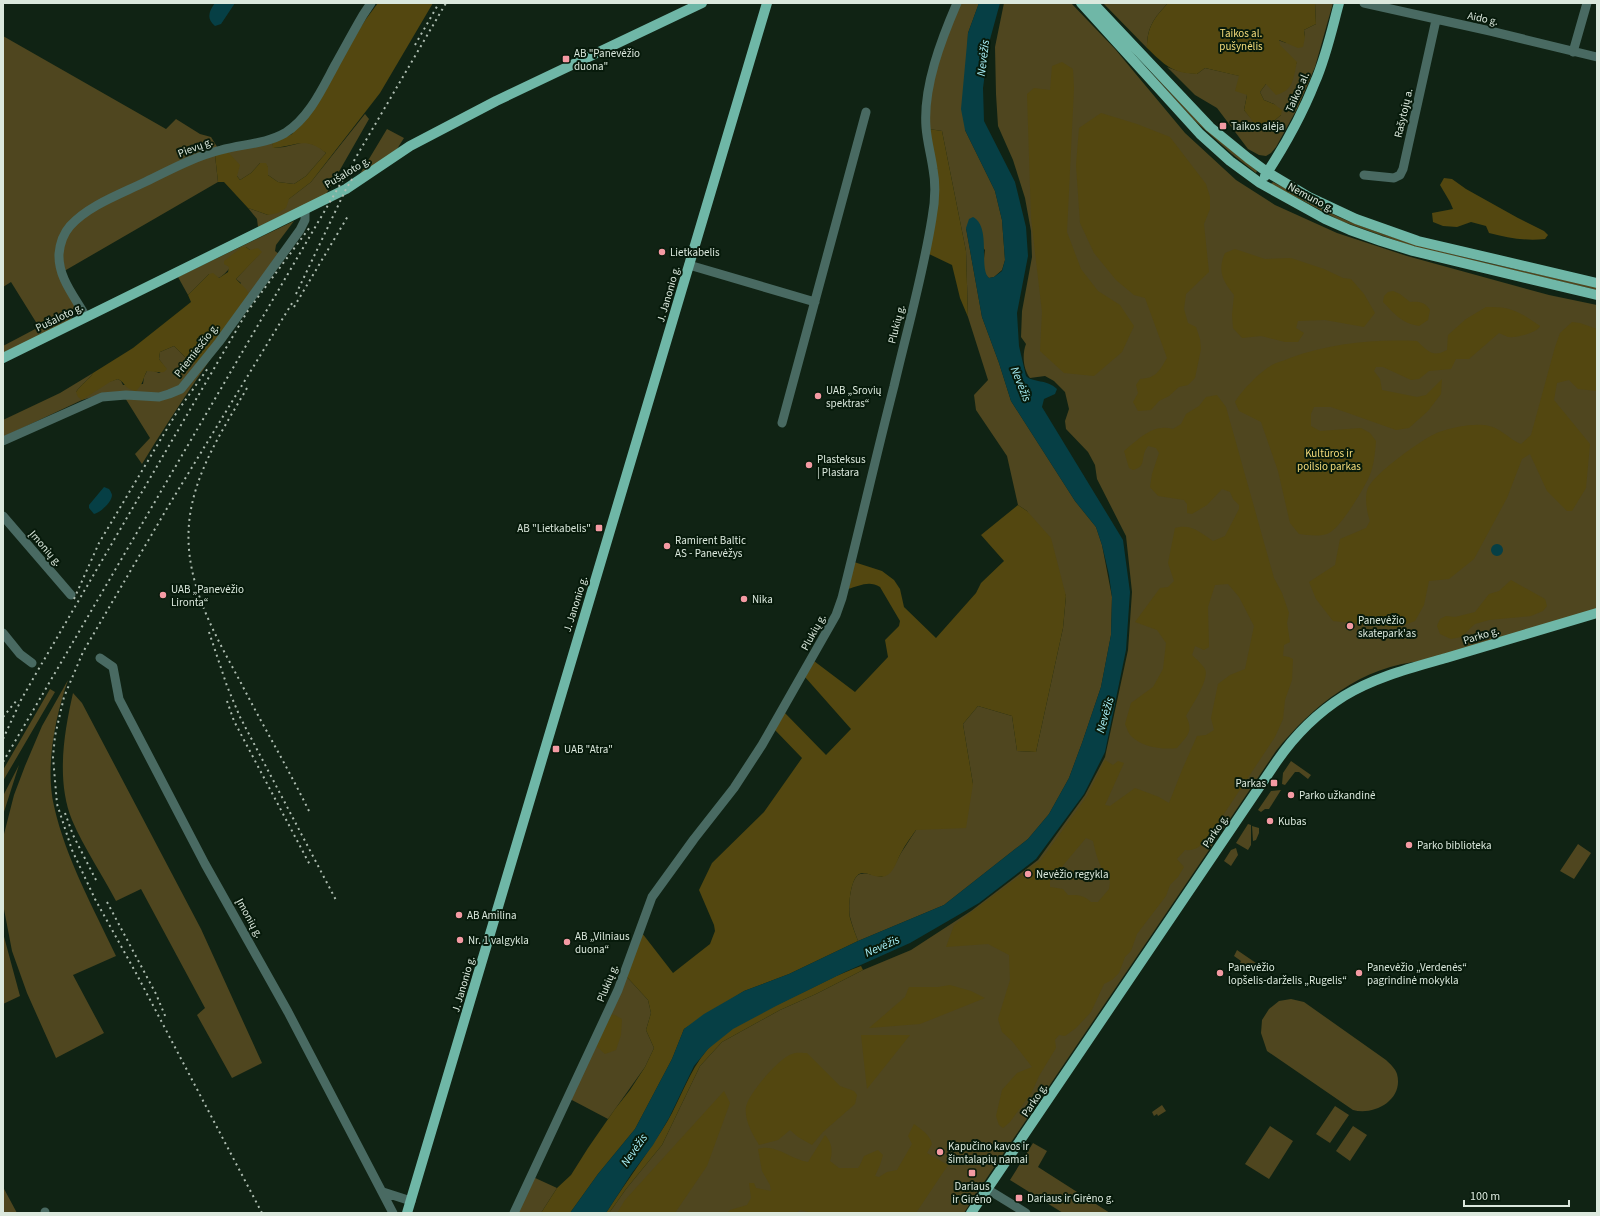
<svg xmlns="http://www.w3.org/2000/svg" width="1600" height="1216" font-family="'Source Sans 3',sans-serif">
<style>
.green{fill:#4f461f}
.forest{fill:#534710;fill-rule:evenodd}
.water{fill:#063f45}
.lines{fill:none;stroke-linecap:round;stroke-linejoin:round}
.minor{stroke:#496a62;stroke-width:9}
.major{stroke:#6fb7a7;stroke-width:10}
.rail{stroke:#aebdb1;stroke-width:2;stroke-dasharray:2 4;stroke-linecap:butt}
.poi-dot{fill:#f49aa3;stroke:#071a0b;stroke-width:1.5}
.labels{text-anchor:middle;stroke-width:4;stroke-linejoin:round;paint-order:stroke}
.street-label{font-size:11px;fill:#dbe8dd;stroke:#071a0b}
.park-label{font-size:11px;fill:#f5dc7b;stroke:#071a0b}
.poi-label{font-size:11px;fill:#dbe8dd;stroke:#071a0b;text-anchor:start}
.water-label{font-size:12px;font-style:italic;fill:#a8f0f8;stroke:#071a0b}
</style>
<rect width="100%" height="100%" fill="#102314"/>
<path class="green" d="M959,3h20l-11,30 -3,97 30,61 7,29 3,40 -3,10 -8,7 -5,1c-8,-6 -5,-19 -4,-28l-19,-22 16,89 17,46 12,38 64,100 21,26 6,18 10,52 -1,38 -10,52 -19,56 -13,35 -20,36 -21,25 -84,66 -86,36c-3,-8 -6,-16 -8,-24 -2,-9 0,-40 10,-43 6,-2 16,2 22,3l11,-9 8,-15 15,-23 57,-46 -10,-60 15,-18 34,10 5,35 19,1 27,-124 3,-32 -39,-85 -9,-6 -11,-49 -31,-46 -2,-15 14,-15 -20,-63 -2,-66 -24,-120 -13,-2 -1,-23 12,-50z
M1004,3h67l44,46 70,84 51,47 39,25 62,28 70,23 142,39 48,10v304l-174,52c-60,4 -111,45 -147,90l-300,443 -12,19h-355l17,-24 36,-44 38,-79 22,-24 58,-32 36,-16 47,-24 48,-20 60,-39 67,-51 47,-65 20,-38 23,-107 4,-58 -6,-56 -29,-57 -2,-14 -7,-13 -22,-23 -1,-8 4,-12 -4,-17 -11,-11 -9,-5 -15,2c-7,-9 -8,-24 -4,-34l-5,-7 1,-26 10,-54 -1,-26 -6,-33 -12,-38 -15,-34 -2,-32 -1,-47z
M1103,3h65c-14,15 -21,24 -21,45z
M1315,3h18l-18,64 -17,40 -22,40 -5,6 -5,3 -7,-1 -11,-6 -31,-41 -22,-13 -28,-28c10,4 19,6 30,7l8,-6 35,8 7,19 -3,15 7,8 19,11 4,-8 7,-6 -7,-11 -10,-4 -4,-8 6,-8 31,-21 -18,-18 -1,-5 8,3 19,-6 -1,-7 12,-6z
M3,36l163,93 10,-10 24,15 11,3 8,13 -4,5 3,27 -152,88h-8l18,38 -1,5 -5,8 -67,32v-7l36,-19 -28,-45 -8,5z
M1144,65l51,53 30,27 32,26 -1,2 -24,-19 -37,-33z
M365,114l4,5 -44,77 -67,31 -1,-8 -9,-11 20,7 43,-33z
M387,129l17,9 -7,11 -40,30z
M305,142l13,4 8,7 -20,23 -12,8 -16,-2 -10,-7v-8l-8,-4 -9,10 -11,7 -3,-4 -10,-25 45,-8 2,5 10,-1z
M1273,182c25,12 49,28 75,39 80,32 166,47 249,66v3l-180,-42 -76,-27 -70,-37z
M294,221l-18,24 -1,6 8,6c-49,68 -97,135 -141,207l-7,-10 15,-16 -28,-45 -23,2 -17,5 -79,37v-17l57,-27 33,-20c-4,7 -12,11 -17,19l42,-13 3,2 2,4 20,-1 1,-7 3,-6h7l5,2 7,-4 -7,-10 1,-7 14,-6 11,11 56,-74 -5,-4 25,-27 -11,-2 -4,-3c-9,11 -16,24 -27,31l-10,-4 -21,21 -10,-18z
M68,680c-13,37 -23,88 -14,126 12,53 39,101 62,150l-43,19 31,58 -48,25 -29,-65 -15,-42 -9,-47v-66l11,-43 11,-29 17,-40z
M50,689l5,3 -52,89v-11z
M73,693l9,10 119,226 61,134 -30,15 -35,-63 8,-7 -64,-119 -25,12c-14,-27 -32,-53 -44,-81 -16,-40 -8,-87 1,-127z
M1291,761l20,14 -3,4 -9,-7h-4l-10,13 -3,-1 1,-11z
M19,765l-16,50v-19z
M1281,790l-12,19h-4l-4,3 -3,-2 13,-19z
M1248,824l3,1v20l-3,5 -12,-7z
M1252,826l7,2v5l-3,7 -3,1z
M1578,844l13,9 -17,26 -14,-8z
M1236,848l2,7 -7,11 -7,-5 7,-11z
M3,933l17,63 -17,8z
M1237,950l19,13 -6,9 -11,-7 2,-4 -7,-5z
M626,976l22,24 3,13 -5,17 8,18 -9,19 -37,52 -38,-20z
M1291,999l13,3 82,58c4,4 9,8 11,14 7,26 -23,42 -44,36l-86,-59 -6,-18 1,-13 7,-11 10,-8z
M1162,1105l4,6 -8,5 -1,-2 -3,2 -2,-4z
M1335,1106l14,9 -19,28 -14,-9z
M1270,1126l23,15 -24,38 -24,-15z
M1353,1126l14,9 -17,26 -14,-10z
M1033,1143l14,8 -9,16 72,46h-47l-53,-33z
M533,1177l24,11 -16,25h-24z
M3,1187l14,26h-14z"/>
<path class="forest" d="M378,3h55l-53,90 -69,89 -22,17 -3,9 -8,5 -10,2 -20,-7 -24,-26h-6l-3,-27 12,-4 13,14 -3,11 3,4 11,-7 9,-10h6l2,4v8l10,7 16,2 12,-8 20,-23c-21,-17 -29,-7 -53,-5l-1,-5 20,-9 74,-115z
M1168,3h147l1,21 -12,6 1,7 -2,10 -5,1 -19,-8 1,5 17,17c-4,17 -3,28 -21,33l-10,-11 -6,8 4,8 10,4 8,6 -1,5 -7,6 -4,8 -4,3 -8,-4 -14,-18 3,-15 -12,-4 4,-15 -34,-8 -8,6c-26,-1 -32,-9 -50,-26 0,-21 7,-30 21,-45z
M1062,62l11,7 1,19 -7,144 14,37 17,22 22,14 14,21 -12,26 -28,24 -30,-3 -24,-22 2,-39 -11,-94 -4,-124 7,-6 16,2 2,-24z
M1101,113l36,11 33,13 36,47 4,13v12l-6,15 5,48 -23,22 -2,15 4,14 8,4 4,12 1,10 -6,29 -7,7 -9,2 -10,9 -10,5 -8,9 -13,1 -5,-9 5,-9 -2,-8 4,-6c17,-1 19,-8 27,-21l-22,-60 -11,-3 -18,-15 -22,-27 -14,-30 -4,-58 3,-37z
M929,129l13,2 24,120 2,66 -8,-19 -8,-33 -23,-11 7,-53z
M1444,178l8,1 14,10 52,29 26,13 4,4 -3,4c-20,2 -37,-1 -56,-6l-3,-7 -15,-4 -14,5 -14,-1 -10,-4 -1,-9 21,-4 -3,-7 -10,-17z
M242,247h4l4,3 8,-2 4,4 -26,27 10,10 4,7 -52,68 -13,-7 -11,-11 -14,6 -1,7 8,10 -3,3c-6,1 -10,-1 -17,-1 -5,9 -3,12 -11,20 -13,-3 -9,-7 -18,-12l-8,3 -28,18 -4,-3 -2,-5c5,-8 13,-12 17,-19l40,-25 58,-46 -3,-7 21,-21 4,-1 6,5 9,-6 1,-5 -5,-3v-3z
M1235,249l30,10 26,-1 33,11 19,9 8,1 13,15 11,19 -11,14 -39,-7 -27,1 -2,7 8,5 -6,9h-13l-24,-6 -19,2 -9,-10 -1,-13 2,-20c-11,-14 -17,-24 -9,-42z
M1393,291l7,3 10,8c9,-1 15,0 20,8l-2,10 -9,6c-18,-3 -24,-12 -36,-24l1,-6 4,-4z
M1486,307c25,-1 34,5 54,19 -3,7 -24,12 -32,11 -3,-1 -6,-3 -9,-4l-30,26h-13l-5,10 -22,2 -10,8 -8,1 -28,-13h-7l-2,4 6,8 2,11 35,7 9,-2 16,-16 -1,15 -13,17 -19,17 -13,2 -65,-23h-17l-3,7v12l9,5 41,-3 9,5 6,8c-1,12 -2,25 -7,36 -6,13 -26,46 -37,54 -8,7 -23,4 -33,3l-9,-11 -12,-52 -17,-49 -22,-11 -4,-9c7,-12 25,-30 37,-37 5,-3 12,-4 18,-7 41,-15 84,-19 127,-17 11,10 15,17 30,9l1,-15 18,-16z
M1572,322l8,1 17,6v62l-19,-2 -9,-9 -12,3 -3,17 36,44 -4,44 -14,23h-5l-20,-20 -17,-37 -8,5 -15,39 -33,61 -25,20 -20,2 -5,24 -9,16 -19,7 -63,-7 -17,-22 -7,-17 26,-17 5,-26 26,-11 4,-7c-3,-8 -6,-24 -2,-33 7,-15 55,-50 71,-56 15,-5 30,-8 45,-7 17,2 24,14 37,19l10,-9 24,-88 5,-14z
M1217,395l9,12 48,171 8,15 7,20 -2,10 3,19 -6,3 -1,11 6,1 4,2 -1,21 -7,20 -2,19 -8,18 -67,101c-7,8 -12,13 -23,12l-8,9 7,8 -6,10 -8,8 -4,11 -29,38 -6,17 -6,6 -6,16 -7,7 -8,4 -13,28 -15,16 -11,8 -6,-1 -4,5 1,8 -17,28 -7,16 -22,30 -7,6 -4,-3 -3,-9 6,-26 15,-17 15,-6 -20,-26 -10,-9 -4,-13 12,-39 -1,-25 -21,-11 -42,3 8,-22 87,-65 46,-64 18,-36 8,5 5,-4 6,2 -19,42 5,1 25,-18 24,9 10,6 13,-33 15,-34 9,-1 8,-5 -3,-12 7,-34 12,-9 15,-6 9,-43 -15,-29 -11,-13 -13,1 -7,22 1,40 -5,3 -9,-4 -3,9c4,4 10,9 13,14 5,10 -14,38 -19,47 8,16 1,20 -9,32 -15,2 -35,-1 -46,-12 -3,-3 -4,-8 -6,-12l6,-21 22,-16 10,-18 3,-26 -9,-13 -22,-8 25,-34 8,-1 6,-6 -6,-18 7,-35c16,-5 26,5 38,13l12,-5 14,-27v-4l-6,-6 -3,-7 -8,-3 -15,16 -15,9 -5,-1v-9l-3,-4 -26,-4 -8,-9 2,-13 7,-21 -3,-5 -8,-2c-9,12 0,20 -15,24l-4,-2 -5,-17c15,-12 29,-28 49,-22l8,-5 5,-10 13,-8 7,-9zM1086,838l7,3c3,14 7,28 17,40l-1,8 -11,13h-7c-7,-7 -13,-7 -23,-7l-5,-6 -13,-2v-6z
M1018,505l9,6 24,27 15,58 -3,32 -27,124 -19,-1 -5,-35 -34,-10 -15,18 10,60 -7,44 -50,2c-5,7 -11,15 -15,23 -4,7 -6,16 -12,21 -9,7 -18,-1 -27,-1 -12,1 -14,35 -12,45 2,7 5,15 8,23l-69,33 -45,17 -60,38 -12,30 -37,70 -37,45 -28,39h-29l16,-25 14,-13 17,-27 27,-39 15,-19 15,-23 9,-19 -8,-18 5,-17 -3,-13 -22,-24 16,-43 31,40 37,-29 5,-13 -1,-6 -15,-35 13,-27 52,-51 38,-54 -28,-29 10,-17 42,43 25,-26 -46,-52 9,-16 41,31 33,-35 -3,-17 14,-14 1,-5 -20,-34c-11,-7 -21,-1 -32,2l6,-27 28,9 12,9 6,9 4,18 32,31 40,-45 5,-10 23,-22 -23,-26z
M1511,580l34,19 2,7 -4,5 -12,5 -42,4 -14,4 -14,13 -10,2 -11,-5 -3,-8 3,-7 6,-3 9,1 20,-5 14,-18 10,-3z
M861,966l2,4 -47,24 -36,16 -58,32 -22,24 -38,79 -36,44 -17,24h-3c20,-31 42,-60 61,-91 14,-24 22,-51 40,-72 22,-25 58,-39 88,-54 22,-10 43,-22 66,-30z
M950,985l21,6 14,7 -65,26 -51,4 36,-31 4,-10h29z
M609,1014l6,1 7,4 -1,16 -5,15 -11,4 -10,-9z
M861,1035h49l-43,54z
M807,1053l33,33 14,5 3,4 -2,9 -32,28 -11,13 -14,-8 -8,-7 -12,10 -19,5c-6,-10 -15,-25 -13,-38 2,-13 33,-49 46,-53 4,-2 11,-1 15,-1z
M724,1091l6,12 -23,63 -32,47h-58l8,-13z
M914,1124c7,5 16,11 18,20l-5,9 21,12 -32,48h-104l-12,-3 -4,3h-69l3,-3 17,-5 4,-7 -2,-15h5l2,5 15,3 -1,-6 -8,-14 -4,-22c17,-6 32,10 50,13l17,-27c7,7 8,17 5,26l9,7h19l2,-3 4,-9 14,-6 5,5 -3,10 -5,11 4,1 8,-5 10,-2 15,-26 -4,-8z"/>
<path class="water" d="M215,3h20l-14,21 -6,2c-9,-7 -6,-15 0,-23z
M979,3h21l-11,40 -6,45 1,33 31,61 11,45 2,29 -11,57 2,33 7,30c7,7 21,3 31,13l-2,5 -11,5 -2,8 81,133 7,52 -4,58 -21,102 -21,42 -48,65 -57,44 -69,40 -65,29 -69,34 -43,23 -25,20 -14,17 -25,52 -16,27 -21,28 -26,40h-36l28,-39 37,-45 37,-70 12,-30 20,-15 40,-23 45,-17 69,-33 86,-36 84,-66 21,-25 20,-36 13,-35 19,-56 10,-52 1,-38 -3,-22 -7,-30 -6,-18 -21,-26 -64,-100 -12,-38 -17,-46 -16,-89 3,-9 4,-2c19,10 5,52 16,61l5,-1 8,-6 3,-11 -3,-40 -7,-29 -30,-61 -4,-21 7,-76z
M104,487l5,2c1,1 3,5 3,6 0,7 -12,18 -18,19l-5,-6v-3z
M1491 550a6 6 0 1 1 12 0a6 6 0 1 1-12 0Z"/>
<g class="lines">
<path class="minor" d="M1364,3l126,28 107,26
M1573,52l14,-49
M1364,175l30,3 6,-3 3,-6 33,-149
M689,265l126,37
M86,317c-11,-20 -28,-39 -27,-63 1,-11 4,-20 11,-28 18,-20 48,-31 73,-43 25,-12 50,-26 78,-33 21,-6 45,-6 64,-17 24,-15 37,-44 50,-68 9,-16 18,-33 28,-50l8,-12
M782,423l84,-311
M3,441l99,-44 24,-2 33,2 10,-3 12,-5 38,-47 81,-112 5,-10v-11
M3,516l68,79
M3,633l17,21 12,9
M100,658l13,9 6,32 86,165 83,148 105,201
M987,1189l39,24
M383,1192l28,9
M45,1212v1
M514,1213l104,-223 34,-93 42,-58 40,-51 28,-43 74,-130 6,-17c18,-71 34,-142 52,-212 13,-56 29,-111 38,-168 3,-16 4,-33 1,-49 -2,-14 -6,-28 -7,-42 -3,-40 15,-87 31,-124"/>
<path class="major" d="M1081,3l119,131 30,27 30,22 65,36 25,11 31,11 32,10 184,44
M1093,3l117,124 38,31 19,14 42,25 47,22 62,22 179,42
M1265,176c19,-29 37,-61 50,-94 11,-25 17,-53 24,-79
M3,358l343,-169 64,-43 86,-45 206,-98
M407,1213l360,-1210
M971,1213l306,-452c18,-26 40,-48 67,-65 31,-19 67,-28 102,-38 50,-15 101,-30 151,-45"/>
<path class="rail" d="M415,45l24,-42
M296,294l50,-105 8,-13
M294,307l54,-91
M247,388c-23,40 -50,80 -57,127 -9,62 23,116 51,168 22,43 47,85 68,128
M74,599l25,-56 78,-131 31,-44
M209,632l18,54 13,31 97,185
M227,701l7,20 76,144
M3,717l14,-17
M3,739l18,-39 13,-23 213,-365 63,-85
M3,762l443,-759
M65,813l8,22 24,47
M107,902l49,92 10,24
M262,1213l-126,-240 -41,-74 -23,-49 -15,-46 -4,-47 2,-21 9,-39 19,-45 86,-147 125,-205"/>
</g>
<g class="poi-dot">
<rect x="562" y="55" width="8" height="8" rx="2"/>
<rect x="1219" y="122" width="8" height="8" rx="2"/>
<circle cx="662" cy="252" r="4"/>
<circle cx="818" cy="396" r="4"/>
<circle cx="809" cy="465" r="4"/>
<rect x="595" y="524" width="8" height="8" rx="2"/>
<circle cx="667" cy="546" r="4"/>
<circle cx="163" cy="595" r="4"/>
<circle cx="744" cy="599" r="4"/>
<circle cx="1350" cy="626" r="4"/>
<rect x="552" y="745" width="8" height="8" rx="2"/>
<rect x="1270" y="779" width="8" height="8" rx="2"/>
<circle cx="1291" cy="795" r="4"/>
<circle cx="1270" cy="821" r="4"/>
<circle cx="1409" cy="845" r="4"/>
<circle cx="1028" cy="874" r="4"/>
<circle cx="459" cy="915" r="4"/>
<circle cx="460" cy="940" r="4"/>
<circle cx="567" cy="942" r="4"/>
<circle cx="1220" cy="973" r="4"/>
<circle cx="1359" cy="973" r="4"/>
<circle cx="940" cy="1152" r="4"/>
<rect x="968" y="1169" width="8" height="8" rx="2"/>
<rect x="1015" y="1194" width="8" height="8" rx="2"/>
</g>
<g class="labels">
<g class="street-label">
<text transform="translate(1483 18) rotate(12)" y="4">Aido g.</text>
<text transform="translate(1297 92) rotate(-66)" y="4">Taikos al.</text>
<text transform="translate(1403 113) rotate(-77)" y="4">Rašytojų a.</text>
<text transform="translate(195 147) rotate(-21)" y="4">Pievų g.</text>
<text transform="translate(347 172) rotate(-31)" y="4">Pušaloto g.</text>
<text transform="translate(1311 197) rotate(28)" y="4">Nemuno g.</text>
<text transform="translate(668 294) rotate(-74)" y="4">J. Janonio g.</text>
<text transform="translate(59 317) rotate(-26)" y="4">Pušaloto g.</text>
<text transform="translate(896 324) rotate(-76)" y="4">Plukių g.</text>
<text transform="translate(196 350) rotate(-52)" y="4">Priemiesčio g.</text>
<text transform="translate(46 548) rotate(49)" y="4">Įmonių g.</text>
<text transform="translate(575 604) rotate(-73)" y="4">J. Janonio g.</text>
<text transform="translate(813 632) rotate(-61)" y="4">Plukių g.</text>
<text transform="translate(1481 635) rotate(-17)" y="4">Parko g.</text>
<text transform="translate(1215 831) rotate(-56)" y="4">Parko g.</text>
<text transform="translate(250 918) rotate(61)" y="4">Įmonių g.</text>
<text transform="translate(607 983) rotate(-68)" y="4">Plukių g.</text>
<text transform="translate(463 984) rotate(-74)" y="4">J. Janonio g.</text>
<text transform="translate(1034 1100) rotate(-56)" y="4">Parko g.</text>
</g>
<g class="park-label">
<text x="1241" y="37">Taikos al.<tspan x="1241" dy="13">pušynėlis</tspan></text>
<text x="1329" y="457">Kultūros ir<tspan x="1329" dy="13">poilsio parkas</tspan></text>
</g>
<g class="poi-label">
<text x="574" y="57">AB "Panevėžio<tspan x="574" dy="13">duona"</tspan></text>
<text x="1231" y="130">Taikos alėja</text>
<text x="670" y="256">Lietkabelis</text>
<text x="826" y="394">UAB „Srovių<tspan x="826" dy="13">spektras“</tspan></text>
<text x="817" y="463">Plasteksus<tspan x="817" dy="13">| Plastara</tspan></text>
<text x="591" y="532" text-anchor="end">AB "Lietkabelis"</text>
<text x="675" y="544">Ramirent Baltic<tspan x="675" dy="13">AS - Panevėžys</tspan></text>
<text x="171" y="593">UAB „Panevėžio<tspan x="171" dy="13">Lironta“</tspan></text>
<text x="752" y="603">Nika</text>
<text x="1358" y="624">Panevėžio<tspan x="1358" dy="13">skatepark'as</tspan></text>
<text x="564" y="753">UAB "Atra"</text>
<text x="1266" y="787" text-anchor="end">Parkas</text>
<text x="1299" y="799">Parko užkandinė</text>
<text x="1278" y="825">Kubas</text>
<text x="1417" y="849">Parko biblioteka</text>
<text x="1036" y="878">Nevėžio regykla</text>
<text x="467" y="919">AB Amilina</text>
<text x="575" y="940">AB „Vilniaus<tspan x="575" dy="13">duona“</tspan></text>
<text x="468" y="944">Nr. 1 valgykla</text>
<text x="1228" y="971">Panevėžio<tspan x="1228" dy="13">lopšelis-darželis „Rugelis“</tspan></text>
<text x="1367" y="971">Panevėžio „Verdenės“<tspan x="1367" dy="13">pagrindinė mokykla</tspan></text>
<text x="948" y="1150">Kapučino kavos ir<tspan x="948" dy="13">šimtalapių namai</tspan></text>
<text x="972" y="1190" text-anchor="middle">Dariaus<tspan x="972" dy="13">ir Girėno</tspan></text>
<text x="1027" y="1202">Dariaus ir Girėno g.</text>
</g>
<g class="water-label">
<text transform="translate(983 58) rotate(-83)" y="4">Nevėžis</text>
<text transform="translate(1021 384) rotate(68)" y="4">Nevėžis</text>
<text transform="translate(1105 715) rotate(-74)" y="4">Nevėžis</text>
<text transform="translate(882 946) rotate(-24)" y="4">Nevėžis</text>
<text transform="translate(634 1150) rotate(-55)" y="4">Nevėžis</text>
</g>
</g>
<rect width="1600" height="1216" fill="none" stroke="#dbe8dd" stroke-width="8"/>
<path d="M1464 1200v6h105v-6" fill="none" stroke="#dbe8dd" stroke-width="2"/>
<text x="1470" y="1200" font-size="12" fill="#dbe8dd" stroke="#071a0b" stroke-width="3" paint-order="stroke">100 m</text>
</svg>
